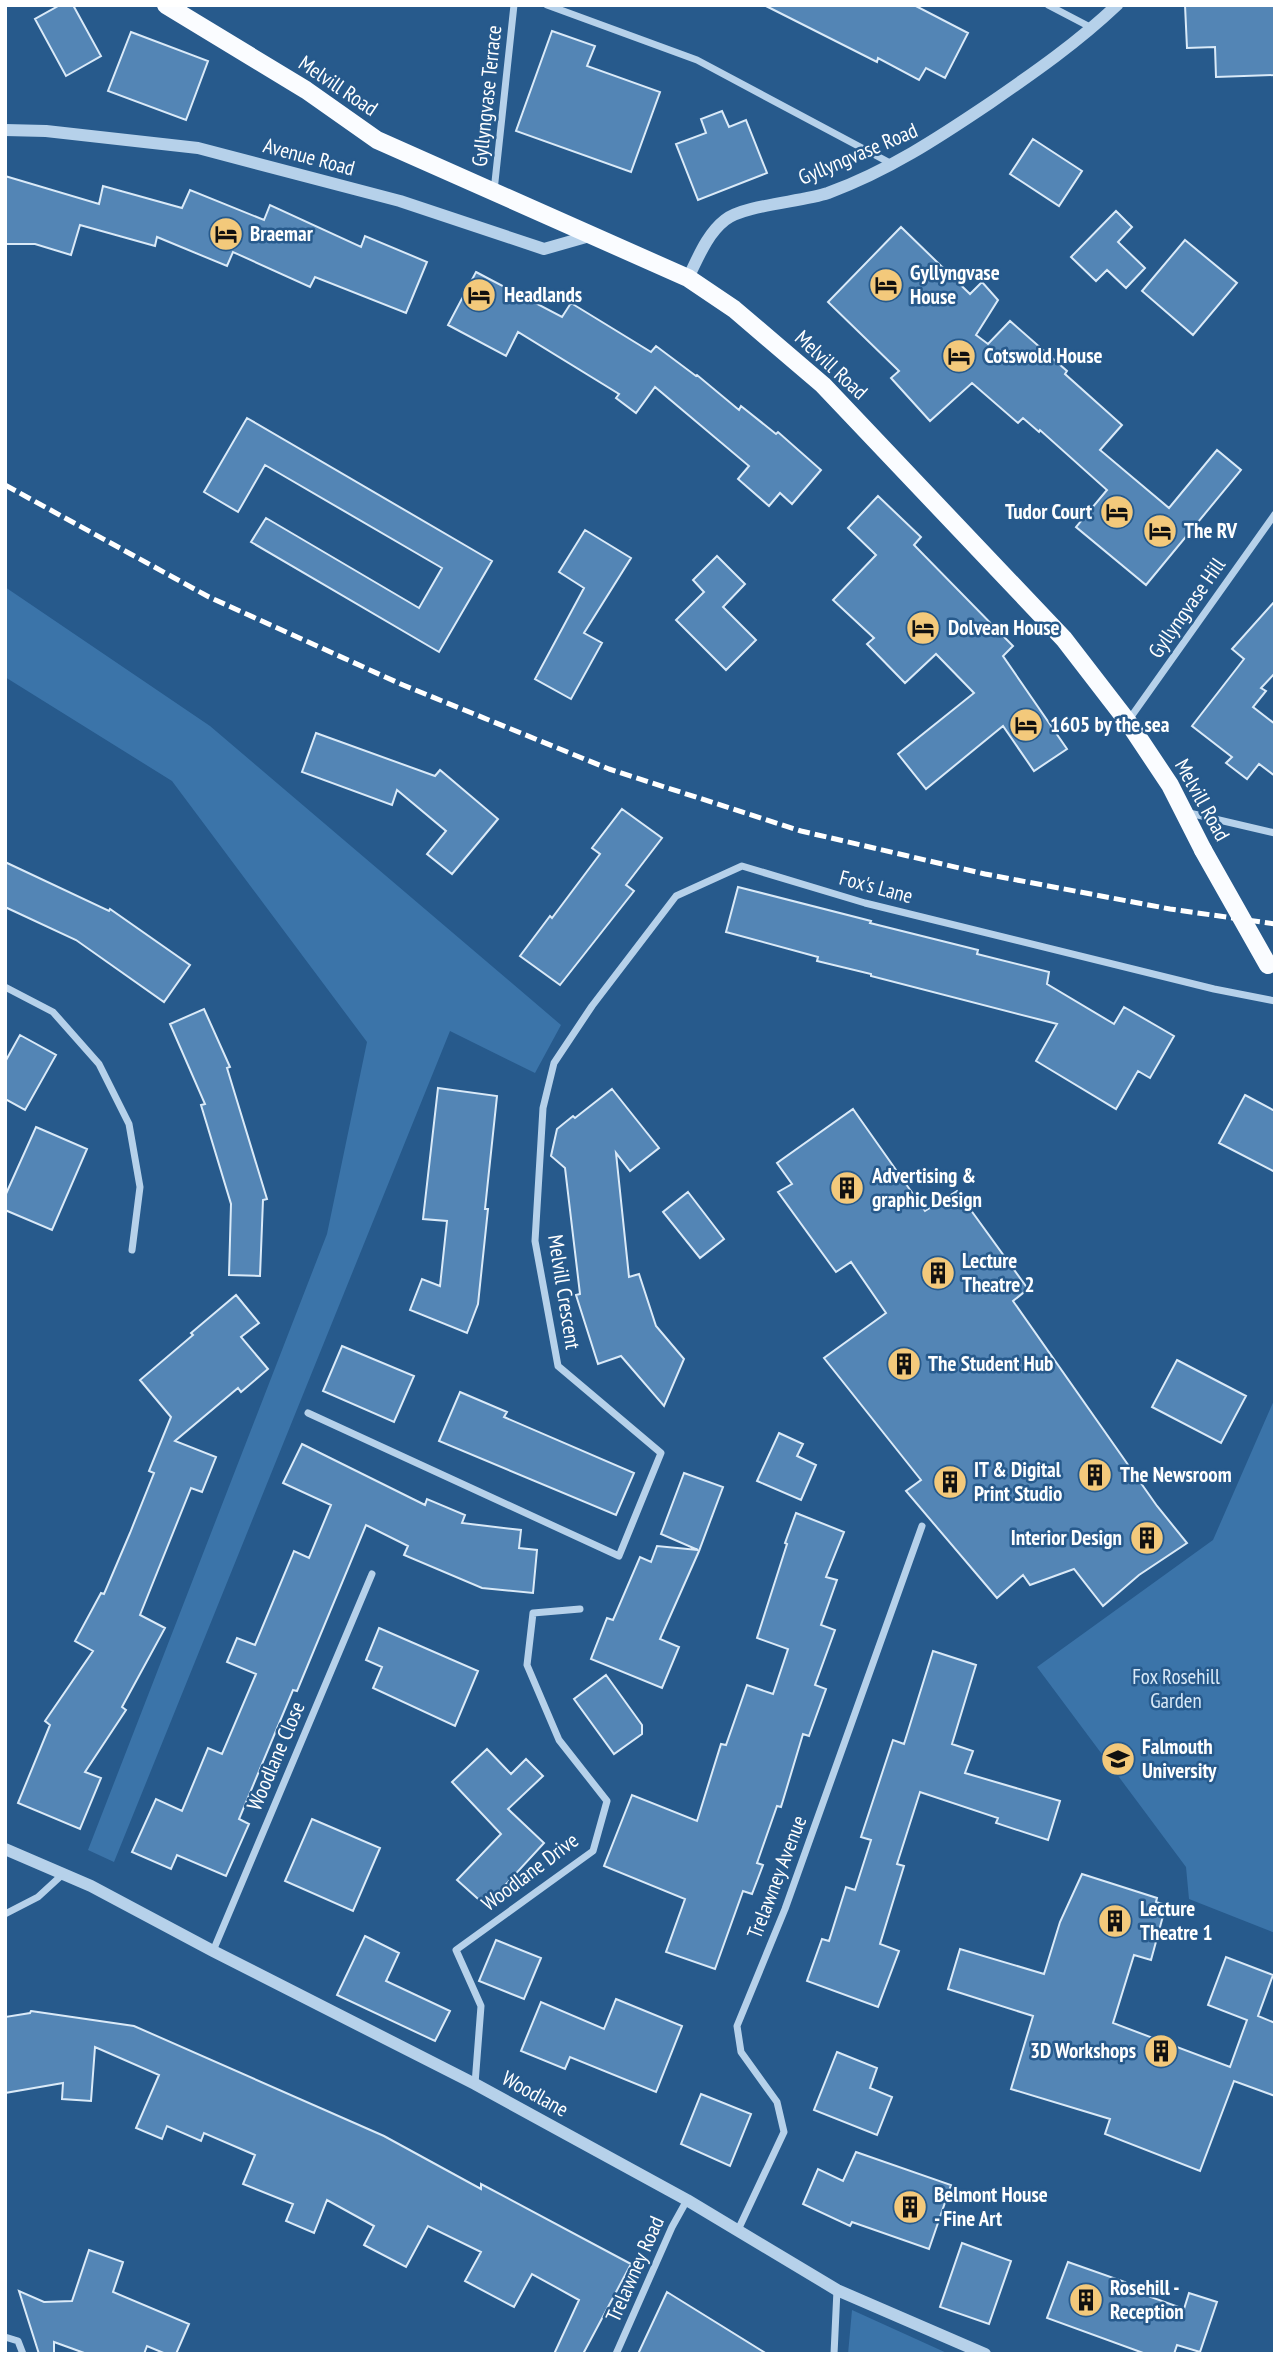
<svg xmlns="http://www.w3.org/2000/svg" width="1280" height="2359" font-family="'PT Sans Narrow',sans-serif">
<style>
.green{fill:#3b74a9}
.building{fill:#5385b5;stroke:#daeaf8;stroke-width:2}
.lines{fill:none;stroke-linecap:round;stroke-linejoin:round}
.minor{stroke:#b6d1ea;stroke-width:7}
.tertiary{stroke:#b6d1ea;stroke-width:12}
.primary{stroke:#fafcff;stroke-width:18}
.rail{stroke:#fff;stroke-width:5;stroke-dasharray:12 5;stroke-linecap:butt}
.primary-bridge{stroke:#fafcff;stroke-width:18}
.labels{text-anchor:middle;stroke-width:5;stroke-linejoin:round;paint-order:stroke}
.street-label{font-size:21px;fill:#fff;stroke:#275a8c}
.poi-label{font-size:21px;font-weight:bold;fill:#fff;stroke:#275a8c;text-anchor:start}
.park-label{font-size:21px;fill:#daeaf8;stroke:#275a8c}
</style>
<rect width="100%" height="100%" fill="#275a8c"/>
<path class="green" d="M5,587l205,139 351,299 -26,48 -85,-42 -336,831 -26,-12 239,-616 40,-192 -195,-261 -167,-104z
M1275,1398v535l-86,-34 -3,-32 -149,-200 176,-127z
M852,2310l97,44h-101z"/>
<path class="building" d="M60,5h13l28,51 -35,20 -31,-57z
M764,5h150l54,28 -23,45 -19,-10 -7,12 -41,-22 -1,4z
M1185,5h90v70l-59,2 -1,-30 -28,1z
M552,31l43,15 -8,20 73,26 -29,80 -115,-41z
M131,32l77,29 -22,59 -78,-29z
M722,111l7,16 17,-7 21,53 -69,27 -22,-56 30,-11 -5,-14z
M1033,139l49,32 -23,35 -49,-32z
M5,176l94,28 4,-18 79,22 8,-18 74,30 6,-15 91,42 4,-11 62,26 -21,51 -91,-36 -5,10 -77,-35 -6,14 -70,-29 -2,9 -75,-21 -9,30 -36,-11h-30z
M1116,211l16,16 -14,15 27,26 -19,20 -19,-18 -11,11 -25,-24z
M901,227l69,67 12,-12 16,18 -22,35 12,9 22,-23 57,50 -2,3 57,51 -22,25 69,58 48,-58 24,20 -95,115 -70,-58 31,-37 -67,-60 -1,2 -16,-14 -5,5 -46,-40 -42,38 -39,-43 8,-7 -71,-69z
M1185,240l52,43 -44,52 -51,-44z
M476,272l86,45 9,-14 80,49 5,-6 40,30 1,-1 42,35 2,-4 35,28 2,-2 43,38 -29,34 -12,-11 -11,13 -31,-27 11,-13 -94,-79 -19,26 -20,-15 3,-4 -101,-62 -12,24 -58,-31z
M247,418l245,143 -53,91 -188,-110 15,-24 153,90 23,-40 -177,-103 -27,47 -34,-20z
M878,496l43,41 -7,8 99,101 -10,10 64,93 -33,22 -31,-45 -77,63 -28,-35 76,-61 -38,-39 -31,29 -38,-39 7,-6 -41,-38 43,-45 -28,-27z
M585,530l46,28 -47,75 18,10 -31,56 -36,-20 49,-91 -25,-16z
M717,556l28,28 -22,23 33,33 -30,30 -50,-50 28,-28 -11,-12z
M1275,601v72l-14,15 5,3 -13,16 22,17v52l-16,-12 -12,15 -21,-16 6,-6 -40,-31 52,-67 -12,-10z
M316,733l119,43 5,-6 58,49 -46,55 -25,-20 19,-23 -49,-41 -5,15 -90,-33z
M622,809l40,29 -36,47 8,6 -74,94 -40,-29 30,-40 2,2 48,-64 -8,-6z
M5,862l104,49 1,-2 80,56 -26,37 -88,-62 -71,-33z
M738,887l133,34 -1,2 108,27 -1,4 72,18 -2,12 67,40 10,-17 50,29 -24,42 -12,-7 -22,38 -80,-48 21,-37 -186,-48v-2l-54,-13 1,-4 -92,-25z
M204,1009l26,58 -3,1 40,131 -4,1 -3,76 -31,-1 2,-71 -30,-99 4,-1 -35,-80z
M20,1035l36,20 -31,55 -20,-11v-37z
M438,1088l59,8 -12,113h3l-10,95 -11,29 -57,-23 12,-31 18,7 7,-65 -24,-2z
M612,1089l47,59 -29,23 -14,-18 13,124 10,-3 17,52 28,33 -20,47 -43,-50 -23,8 -22,-69 4,-1 -15,-126 -14,-12 6,-27 16,-13 2,2z
M1245,1095l30,16v61l-56,-29z
M853,1109l72,102 32,-20 71,98 -15,12 144,205 30,37 -48,32 -36,31 -29,-37 -44,16 -7,-10 -26,23 -91,-107 15,-11 -97,-122 62,-45 -35,-51 -15,10 -58,-80 14,-8 -15,-21z
M36,1127l51,22 -35,81 -47,-20v-14z
M688,1192l36,47 -24,19 -37,-46z
M236,1295l23,28 -18,14 27,32 -27,23 -3,-4 -63,53 41,16 -14,35 -11,-4 -51,127 25,13 -43,79 4,3 -41,62 16,6 -21,51 -62,-26 32,-78 -5,-4 48,-70 -18,-10 26,-48 3,1 26,-61 24,-60 -5,-2 22,-54 -31,-37 53,-45 -2,-2z
M342,1346l72,30 -20,46 -71,-31z
M1177,1360l69,36 -25,47 -69,-36z
M460,1392l47,20 -3,5 130,56 -18,42 -177,-74z
M779,1433l24,11 -6,12 19,9 -15,35 -44,-19z
M302,1444l123,61 2,-6 38,16 -3,8 59,7 -2,18 18,2 -4,43 -51,-5 -78,-33 4,-9 -42,-21 -69,166 -4,-1 -54,129 10,5 -23,52 -49,-21 -6,14 -39,-17 24,-53 26,12 26,-63 14,6 34,-80 -29,-12 10,-24 18,7 39,-94 15,7 22,-53 -48,-22z
M684,1473l39,14 -24,64 -39,88 19,8 -17,41 -71,-29 16,-41 6,2 27,-63 11,5 6,-16 41,4 -37,-16z
M796,1513l48,19 -18,45 11,3 -16,45 14,5 -20,55 11,4 -17,47 -6,-2 -22,73 -4,-1 -20,57 6,2 -11,29 -9,-3 -28,78 -49,-17 19,-53 -81,-33 28,-71 65,26 24,-77 5,1 21,-60 26,9 15,-45 -31,-11 30,-94 -2,-1z
M379,1628l99,43 -23,55 -82,-38 9,-21 -16,-7z
M933,1651l43,14 -24,79 21,7 -8,22 95,28 -12,39 -52,-17 2,-5 -78,-26 -23,72 7,2 -24,78 19,7 -21,56 -71,-26 15,-42 7,2 17,-54 9,3 16,-50 -10,-3 32,-97 11,4z
M606,1675l36,50v9l-28,20 -40,-55z
M487,1749l24,25 15,-15 17,17 -35,33 36,34 -58,63 -29,-26 44,-46 -49,-52z
M312,1819l68,29 -27,63 -68,-30z
M1082,1874l75,24 -1,4 10,3 -15,55 -17,-5 -21,68 117,44 17,-47 -39,-15 18,-48 47,18 -15,41 17,7v73l-41,-15 -34,90 -95,-37 5,-15 -99,-30 22,-73 -85,-27 12,-40 84,25 16,-52z
M365,1936l34,17 -13,28 64,30 -15,30 -98,-46z
M496,1940l45,18 -17,41 -45,-18z
M616,1999l66,27 -26,66 -86,-35 -5,12 -44,-18 20,-49 63,27z
M31,2011l103,15 250,110 97,53v-5l150,80 -48,90h-29l25,-54 -47,-26 -18,33 -49,-26 16,-29 -53,-26 -22,41 -42,-22 10,-19 -47,-26 -13,33 -28,-12 7,-17 -50,-20 12,-29 -51,-22 -3,8 -34,-15 -5,13 -26,-11 23,-53 -64,-28 -4,54 -29,-2 1,-16 -58,10v-76l25,-4z
M837,2052l40,16 -7,20 22,9 -15,38 -63,-25z
M701,2094l50,20 -21,52 -49,-22z
M856,2152l95,33 -22,64 -77,-27 -2,4 -47,-22 15,-35 25,12z
M962,2243l49,18 -22,63 -49,-17z
M89,2250l34,12 -10,30 76,32 -13,30h-10l-19,-8 -3,8h-57l-33,-12v12h-15l-20,-63 25,11 28,-1z
M1068,2262l57,20 -2,5 61,22 5,-16 28,9 -17,50 -23,-7 -3,9h-28l-99,-36z
M667,2292l100,62h-129z"/>
<g class="lines">
<path class="minor" d="M547,5l150,55 195,104
M1048,5l44,23
M494,191l20,-186
M1128,721l147,-207
M1185,812l90,21
M5,987l48,25 46,52 30,60 11,63 -8,63
M308,1413l311,143 42,-103 -103,-87 -23,-125 8,-133 11,-45 38,-57 84,-110 66,-30 123,37 349,86 61,12
M5,1914l33,-17 25,-23
M213,1951l159,-377
M475,2084l6,-78 -25,-56 137,-99 14,-50 -48,-61 -32,-75 6,-52 47,-4
M738,2230l46,-98 -7,-30 -36,-50 -4,-26 48,-117 137,-383
M5,2337l13,4 5,13
M616,2354l56,-127 15,-27
M834,2354l3,-64"/>
<path class="tertiary" d="M5,130l41,1 152,17 202,53 144,48 49,-14
M688,278c10,-20 19,-44 37,-58 19,-15 76,-18 103,-27 60,-22 110,-55 162,-90 45,-31 88,-61 127,-98
M5,1849l86,37 122,65 262,133 212,116 150,90 148,64"/>
<path class="primary" d="M166,5l140,85 71,50 311,138 46,31 89,76 241,254 64,83 42,63 33,65"/>
<path class="rail" d="M5,485l204,112 194,88 206,84 192,62 184,43 185,35 105,15"/>
<path class="primary-bridge" d="M1203,850l65,115"/>
</g>
<defs>
<g id="hotel-disc" transform="scale(1.75)"><circle r="9.5" fill="#f3c97b" stroke="#275a8c"/><path d="M-6-4.5h1.5V1H6V5H4.5V3h-9V5H-6ZM-4 0a1.8 1.8 0 1 1 3.6 0ZM.5 0V-2.5h3Q6-2.5 6 0Z" fill="#111"/></g>
<g id="building-disc" transform="scale(1.75)"><circle r="9.5" fill="#f3c97b" stroke="#275a8c"/><path d="M-4-6H4V6H1V3H-1V6H-4ZM-2.5-4.3h1.7v1.8h-1.7ZM.8-4.3h1.7v1.8H.8ZM-2.5-1h1.7V.8h-1.7ZM.8-1h1.7V.8H.8Z" fill="#111"/></g>
<g id="university-disc" transform="scale(1.75)"><circle r="9.5" fill="#f3c97b" stroke="#275a8c"/><path d="M0-5L7-2L0 1L-7-2ZM-4 1L0 2.5L4 1V4Q0 6-4 4Z" fill="#111"/></g>
</defs>
<g fill-rule="evenodd">
<use href="#hotel-disc" x="226" y="234"/>
<use href="#hotel-disc" x="886" y="285"/>
<use href="#hotel-disc" x="479" y="295"/>
<use href="#hotel-disc" x="959" y="356"/>
<use href="#hotel-disc" x="1117" y="512"/>
<use href="#hotel-disc" x="1160" y="531"/>
<use href="#hotel-disc" x="923" y="628"/>
<use href="#hotel-disc" x="1026" y="725"/>
<use href="#building-disc" x="847" y="1188"/>
<use href="#building-disc" x="938" y="1273"/>
<use href="#building-disc" x="904" y="1364"/>
<use href="#building-disc" x="1095" y="1475"/>
<use href="#building-disc" x="950" y="1482"/>
<use href="#building-disc" x="1147" y="1538"/>
<use href="#university-disc" x="1118" y="1759"/>
<use href="#building-disc" x="1115" y="1921"/>
<use href="#building-disc" x="1161" y="2051"/>
<use href="#building-disc" x="910" y="2207"/>
<use href="#building-disc" x="1086" y="2300"/>
</g>
<g class="labels">
<g class="street-label">
<text transform="translate(338 86) rotate(34)" y="7">Melvill Road</text>
<text transform="translate(487 96) rotate(-84)" y="7">Gyllyngvase Terrace</text>
<text transform="translate(858 154) rotate(-23)" y="7">Gyllyngvase Road</text>
<text transform="translate(309 157) rotate(15)" y="7">Avenue Road</text>
<text transform="translate(831 365) rotate(43)" y="7">Melvill Road</text>
<text transform="translate(1187 608) rotate(-55)" y="7">Gyllyngvase Hill</text>
<text transform="translate(1202 800) rotate(61)" y="7">Melvill Road</text>
<text transform="translate(876 887) rotate(15)" y="7">Fox's Lane</text>
<text transform="translate(564 1292) rotate(81)" y="7">Melvill Crescent</text>
<text transform="translate(276 1756) rotate(-67)" y="7">Woodlane Close</text>
<text transform="translate(530 1872) rotate(-37)" y="7">Woodlane Drive</text>
<text transform="translate(777 1877) rotate(-69)" y="7">Trelawney Avenue</text>
<text transform="translate(535 2094) rotate(29)" y="7">Woodlane</text>
<text transform="translate(635 2269) rotate(-66)" y="7">Trelawney Road</text>
</g>
<g class="poi-label">
<text x="250" y="241">Braemar</text>
<text x="910" y="280">Gyllyngvase<tspan x="910" dy="24">House</tspan></text>
<text x="504" y="302">Headlands</text>
<text x="984" y="363">Cotswold House</text>
<text x="1092" y="519" text-anchor="end">Tudor Court</text>
<text x="1184" y="538">The RV</text>
<text x="948" y="635">Dolvean House</text>
<text x="1050" y="732">1605 by the sea</text>
<text x="872" y="1183">Advertising &amp;<tspan x="872" dy="24">graphic Design</tspan></text>
<text x="962" y="1268">Lecture<tspan x="962" dy="24">Theatre 2</tspan></text>
<text x="928" y="1371">The Student Hub</text>
<text x="974" y="1477">IT &amp; Digital<tspan x="974" dy="24">Print Studio</tspan></text>
<text x="1120" y="1482">The Newsroom</text>
<text x="1122" y="1545" text-anchor="end">Interior Design</text>
<text x="1142" y="1754">Falmouth<tspan x="1142" dy="24">University</tspan></text>
<text x="1140" y="1916">Lecture<tspan x="1140" dy="24">Theatre 1</tspan></text>
<text x="1136" y="2058" text-anchor="end">3D Workshops</text>
<text x="934" y="2202">Belmont House<tspan x="934" dy="24">- Fine Art</tspan></text>
<text x="1110" y="2295">Rosehill -<tspan x="1110" dy="24">Reception</tspan></text>
</g>
<g class="park-label">
<text x="1176" y="1684">Fox Rosehill<tspan x="1176" dy="24">Garden</tspan></text>
</g>
</g>
<rect width="1280" height="2359" fill="none" stroke="#ffffff" stroke-width="14"/>
</svg>
